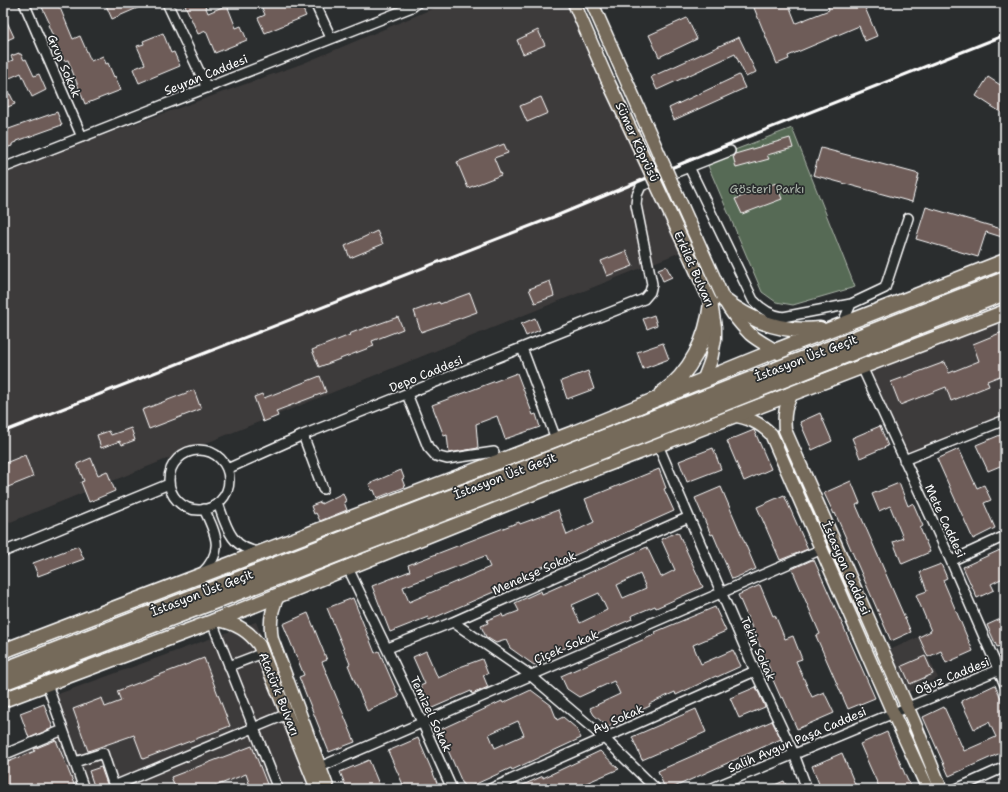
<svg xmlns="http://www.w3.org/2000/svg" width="1008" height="792" font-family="'Shantell Sans',sans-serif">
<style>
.built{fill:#3e3b3b}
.green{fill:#576a54;stroke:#abb4aa}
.building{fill:#6e5c58;stroke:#fff;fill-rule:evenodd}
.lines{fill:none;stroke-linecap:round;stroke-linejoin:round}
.minor-casing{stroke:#fff;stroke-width:12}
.major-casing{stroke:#fff;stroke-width:15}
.highway-casing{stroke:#fff;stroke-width:17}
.minor{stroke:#2a2d2e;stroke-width:9}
.major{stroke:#746a5a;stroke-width:12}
.highway{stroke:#746a5a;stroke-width:14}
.rail{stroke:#fff;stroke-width:3}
.major-bridge-casing{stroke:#fff;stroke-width:15;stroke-linecap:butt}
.highway-bridge-casing{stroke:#fff;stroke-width:17;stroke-linecap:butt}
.major-bridge{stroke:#746a5a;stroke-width:12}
.highway-bridge{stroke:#746a5a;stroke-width:14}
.labels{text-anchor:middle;stroke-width:3.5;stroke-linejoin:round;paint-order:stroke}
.street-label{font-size:12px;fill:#fff;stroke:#2a2d2e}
.park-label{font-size:12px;fill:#abb4aa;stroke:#2a2d2e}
</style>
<rect width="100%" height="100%" fill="#2a2d2e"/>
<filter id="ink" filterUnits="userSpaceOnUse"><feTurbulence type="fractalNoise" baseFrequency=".025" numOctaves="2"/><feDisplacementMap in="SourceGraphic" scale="8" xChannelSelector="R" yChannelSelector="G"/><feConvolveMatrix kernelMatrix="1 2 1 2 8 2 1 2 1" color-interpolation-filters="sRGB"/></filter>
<g filter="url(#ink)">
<path class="built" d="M446,3h135l112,244 -690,278v-354l301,-108z
M1005,312v108l-101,40 -42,-93z
M256,622l66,167h-319v-32l61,-24 -14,-36z
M925,634l9,20 -6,3 10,21 -29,14 -19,-42z"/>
<path class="green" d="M792,128l63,159 -62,18 -17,-3 -14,-10 -56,-131z"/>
<path class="building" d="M40,3h18l15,36 7,-3 11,25 12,-5 3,8 2,-1 6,14 1,-1 6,14 -36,14 -17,-44 -4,1 -16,-36 2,-1z
M105,3h44l-37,16z
M184,3h20l4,10 19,-8 9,23 5,-2 6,14 -32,13 -9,-22 -8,3z
M260,3h40l6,13 -41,17 -7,-15 7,-3z
M752,3h36l8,20 33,-13 -2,-7h36l14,33 -12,5 -6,-15 -71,30 1,3 -12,5z
M3,13l11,24 -11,5z
M687,18l10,21 -38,18 -10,-22z
M538,30l7,15 -22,9 -6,-14z
M163,33l8,20 3,-1 6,14 -41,17 -6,-14 12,-5 -8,-18 7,-2 -1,-3z
M739,37l17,35 -10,5 -11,-23 -78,36 -6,-13z
M19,53v1h2l3,6 2,-1 8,17 5,-2 7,16 -14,7 -11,-24 -18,8v-17l10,-4 -2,-4z
M739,75l6,13 -71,32 -5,-12z
M988,77l17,11v27l-29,-19z
M3,82l5,12h2l5,10 -12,5z
M541,97l7,16 -21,9 -7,-16z
M57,112l5,13 -45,16v1l-5,2v2l-9,3v-18z
M790,138l3,10 -26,7 2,4 -33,9 -3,-12 2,-2z
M504,144l4,9 -14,5 7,17 -33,13 -11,-26z
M821,148l98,26 -7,28 -99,-27z
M776,183l6,16 -40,15 -7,-15z
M926,207l79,23v8l-19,-6 -8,25 -62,-18z
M377,231l6,13 -33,14 -5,-12z
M626,251l7,15 -26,10 -6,-15z
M666,266l6,11 -9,4 -5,-12z
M550,281l4,15 -19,7 -6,-14z
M470,293l7,19 -56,20 -7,-21 25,-9 1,2z
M654,315l3,10 -10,4 -4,-10z
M398,317l5,12 -31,12 2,5 -55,21 -7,-17 38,-15 -1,-1 18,-7v1z
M535,318l5,12 -14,6 -5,-12z
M1005,331v43l-18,7 2,5 -38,15 -5,-14 -46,18 -9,-23 54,-20 4,11 30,-12 -6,-17z
M663,343l6,16 -26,10 -6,-17z
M588,371l6,18 -27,10 -6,-18z
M517,373l16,42 3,-1 4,13 -35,12 -8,-23 -21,8 2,24 -29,5 -2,-18 -3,1 -12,-31z
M320,376l6,16 -50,19 2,5 -15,6 -9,-25 8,-3 2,4z
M194,390l7,19 -52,20 -7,-19z
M820,413l12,28 -20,9 -12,-28z
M880,426l8,20 -28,12 -8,-20z
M131,428l4,12 -13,5 -2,-4 -19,7 -4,-13 12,-4 2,4z
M754,430l17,39 -27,12 -17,-40z
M1005,433v31l-17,7 -12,-26z
M713,448l8,21 -34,13 -8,-21z
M959,449l18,39 7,-3 7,15 -7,3 11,25 -22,11 -36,-80z
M25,455l8,22 -30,12v-25z
M91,458l7,17 9,-4 8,20 -26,11 -8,-20 3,-1 -7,-17z
M659,469l7,19 -2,1 10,22 -101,45v-2l-38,16v1l-24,11 1,2 -83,36 -1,-3 -38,15 -18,-46 38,-15 -2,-6 111,-43 1,2 38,-14 9,25 27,-13 -9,-23zM485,556l5,11 -81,35 -6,-15z
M401,470l3,8 -2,1 3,8 -28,11 -3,-8 -2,1 -3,-7z
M851,481l9,22 -4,2 55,127 -20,9 -56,-128 -1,1 -10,-21z
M899,483l9,23 5,-3 10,23 -3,2 10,24 -28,12 -9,-22 10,-4 -13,-32 -11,5 -7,-17z
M721,487l35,82 -24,10 -19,-45 -2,1 -16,-37z
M343,493l3,8 -2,1 3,8 -27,11 -4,-8 -2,1 -3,-8 10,-4v2z
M784,495l24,54 -28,11 -23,-53z
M678,532l25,55 -47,21 -1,-2 -24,10 1,3 -85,37 2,3 -15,6 -24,-17 -4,-8 -10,3 -10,-6 -5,-11 7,-3 -1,-3 15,-6 1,3 16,-6 -4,-8 26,-12 1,3 105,-47 14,30 14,-7 -14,-31zM640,574l6,14 -23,10 -6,-13zM599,593l8,17 -27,13 -8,-18z
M78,546l6,13 -46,17 -5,-13z
M1000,550l5,12v15l-14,7 3,6 -17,8 -14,-31z
M812,560h2l61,138 -27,11 -32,-73 4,-2 -28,-65z
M941,564l6,14 -4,2 30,71 -27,12 -5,-12 -13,6 -9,-20 12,-6 -15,-36 11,-4 -7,-19z
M760,585l13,31 2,-1 10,24 8,-3 9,23 -6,2 16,36 12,-5 10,21 -37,16 -14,-32 -2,1 -8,-18 1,-1 -36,-84z
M353,598l22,55 4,-2 20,46 -32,14 -19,-46 2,-1 -23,-56z
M715,607l11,24 -33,14 8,19 32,-14 8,16 -24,11 -1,-1 -40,19 -1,-3 -26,12 1,2 -26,12 1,2 -17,7 -14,-12 -4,-7 30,-14 -6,-13 -35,16 -12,-8 -6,-13 95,-42 -1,-2z
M308,613l19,47 -5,2 33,80 -26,10 -30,-75 5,-2 -21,-51z
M1005,617v27l-8,3 -10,-22z
M426,651l12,27 20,-9 -1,-1 25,-9 6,15 -5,1 5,12 -16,7 -1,-3 -41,18 -10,-23 5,-2 -12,-27z
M925,656l8,18 -23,10 -8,-18z
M204,658l26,68 -87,33 -9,-24 -46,16 -15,-42 29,-11 3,9 16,-6 -4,-10z
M995,685l10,22v44l-56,25 -26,-59 21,-10 20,44 32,-14 -7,-15 -15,7 -13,-28z
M756,687l9,20 -26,11 -9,-20z
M531,690l20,15 6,15 6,-3 13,11 5,10 -69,32 -1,-2 -46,21 -26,-59 63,-29 1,2zM518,721l6,14 -29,13 -6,-14z
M44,704l9,24 -24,10 -9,-25z
M696,709l10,23 -64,28 -10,-23z
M772,721l9,18 -111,50h-5l-7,-18z
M887,732l20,47 5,10h-32l-10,-22 -10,-23z
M418,738l20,47 -8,4h-25l-17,-38z
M56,740l20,49h-73v-25l32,-13 -1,-2z
M252,746l17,43h-18l-5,-15 -38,15h-32l-5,-12z
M600,751l19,18 -47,20h-58l29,-13v2z
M842,753l15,36h-36l-9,-23z
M369,760l12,29h-34l-7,-17z
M101,767l2,6 6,16h-14l-6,-18z
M784,781l4,8h-23z"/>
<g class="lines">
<g class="minor-casing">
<path id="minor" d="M24,3l58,134
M167,3l40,85
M315,3l16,35
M689,167l64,133c9,10 18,15 30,17l68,-13
M3,168l409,-161 5,-4
M842,325l9,-21 34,-16 23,-70
M522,348l34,91
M862,367l89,194 54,124
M407,394l21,53 8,9 11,3 47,-7
M303,435l20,54
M658,445l97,226 39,83 13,35
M169 480a30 30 0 1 1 60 0a30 30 0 1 1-60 0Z
M904,460l101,-40
M227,469l76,-34 341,-136 6,-7 2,-8 -16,-79 1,-10 4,-9 89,-35
M218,503c8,23 13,46 42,49
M3,552l166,-68
M951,561l54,-25
M348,568l74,154 30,67
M202,573c23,-22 14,-39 2,-64
M212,622l66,167
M453,622l77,53 74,63 52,51
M388,648l65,-26 236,-105
M229,666l34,-13
M47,684l37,105
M3,755l60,-25
M75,762l28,-9 12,36
M320,767l502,-218
M114,786l173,-72
M490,789l265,-118
M710,789l295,-122
M956,789l49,-22"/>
</g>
<g class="major-casing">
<path id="major" d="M574,3l33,76
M592,3l31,70
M678,197l46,103c7,13 16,24 26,34 15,13 41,20 45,40 2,10 -3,17 -6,26 -5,10 -5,20 -4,30l129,292 27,67
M666,205l45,98 4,24v12l-4,21 -8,21 2,11 6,11
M732,415c16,3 27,7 39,19l122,279 35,76
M278,596c-7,14 -9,27 -6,43l56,150
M218,620c18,3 31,11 41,25l58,144"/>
</g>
<g class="highway-casing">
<path id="highway" d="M724,300c28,22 60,33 96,29
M661,394c30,-21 46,-55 50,-91
M3,651l573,-219 181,-74 248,-97
M3,700l209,-78 356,-143 437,-167"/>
</g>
<use href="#minor" class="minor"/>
<use href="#major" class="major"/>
<use href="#highway" class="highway"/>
<path class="rail" d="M3,432l553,-216 146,-61 303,-120"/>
<g class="major-bridge-casing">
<path id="major-bridge" d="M623,73l55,124
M607,79l59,126"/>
</g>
<g class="highway-bridge-casing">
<path id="highway-bridge" d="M3,670l535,-207 467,-184
M3,683l476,-183 526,-207"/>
</g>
<use href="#major-bridge" class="major-bridge"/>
<use href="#highway-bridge" class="highway-bridge"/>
</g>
</g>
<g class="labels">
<g class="street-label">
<text transform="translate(64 66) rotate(67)" y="4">Grup Sokak</text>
<text transform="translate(206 75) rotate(-22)" y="4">Seyran Caddesi</text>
<text transform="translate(637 142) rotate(65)" y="4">Sümer Köprüsü</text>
<text transform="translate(694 269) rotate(66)" y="4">Erkilet Bulvarı</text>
<text transform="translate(806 358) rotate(-21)" y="4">İstasyon Üst Geçit</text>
<text transform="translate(426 374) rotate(-22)" y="4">Depo Caddesi</text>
<text transform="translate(505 476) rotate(-21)" y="4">İstasyon Üst Geçit</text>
<text transform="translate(945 521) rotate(65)" y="4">Mete Caddesi</text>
<text transform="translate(846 568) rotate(66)" y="4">İstasyon Caddesi</text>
<text transform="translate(534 573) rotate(-24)" y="4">Menekşe Sokak</text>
<text transform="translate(202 593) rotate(-21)" y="4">İstasyon Üst Geçit</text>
<text transform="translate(566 647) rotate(-23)" y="4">Çiçek Sokak</text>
<text transform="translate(758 649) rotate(66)" y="4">Tekin Sokak</text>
<text transform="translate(952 676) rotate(-22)" y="4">Oğuz Caddesi</text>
<text transform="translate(279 694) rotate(68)" y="4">Atatürk Bulvarı</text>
<text transform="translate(431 714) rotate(65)" y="4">Temizel Sokak</text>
<text transform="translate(618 719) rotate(-24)" y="4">Ay Sokak</text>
<text transform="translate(797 740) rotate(-23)" y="4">Salih Avgun Paşa Caddesi</text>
</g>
<g class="park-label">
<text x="767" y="193">Gösteri Parkı</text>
</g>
</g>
<rect width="1008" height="792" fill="none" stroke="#2a2d2e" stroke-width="16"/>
<rect x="8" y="8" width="992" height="776" fill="none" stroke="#fff" stroke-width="1.5" filter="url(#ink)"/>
</svg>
